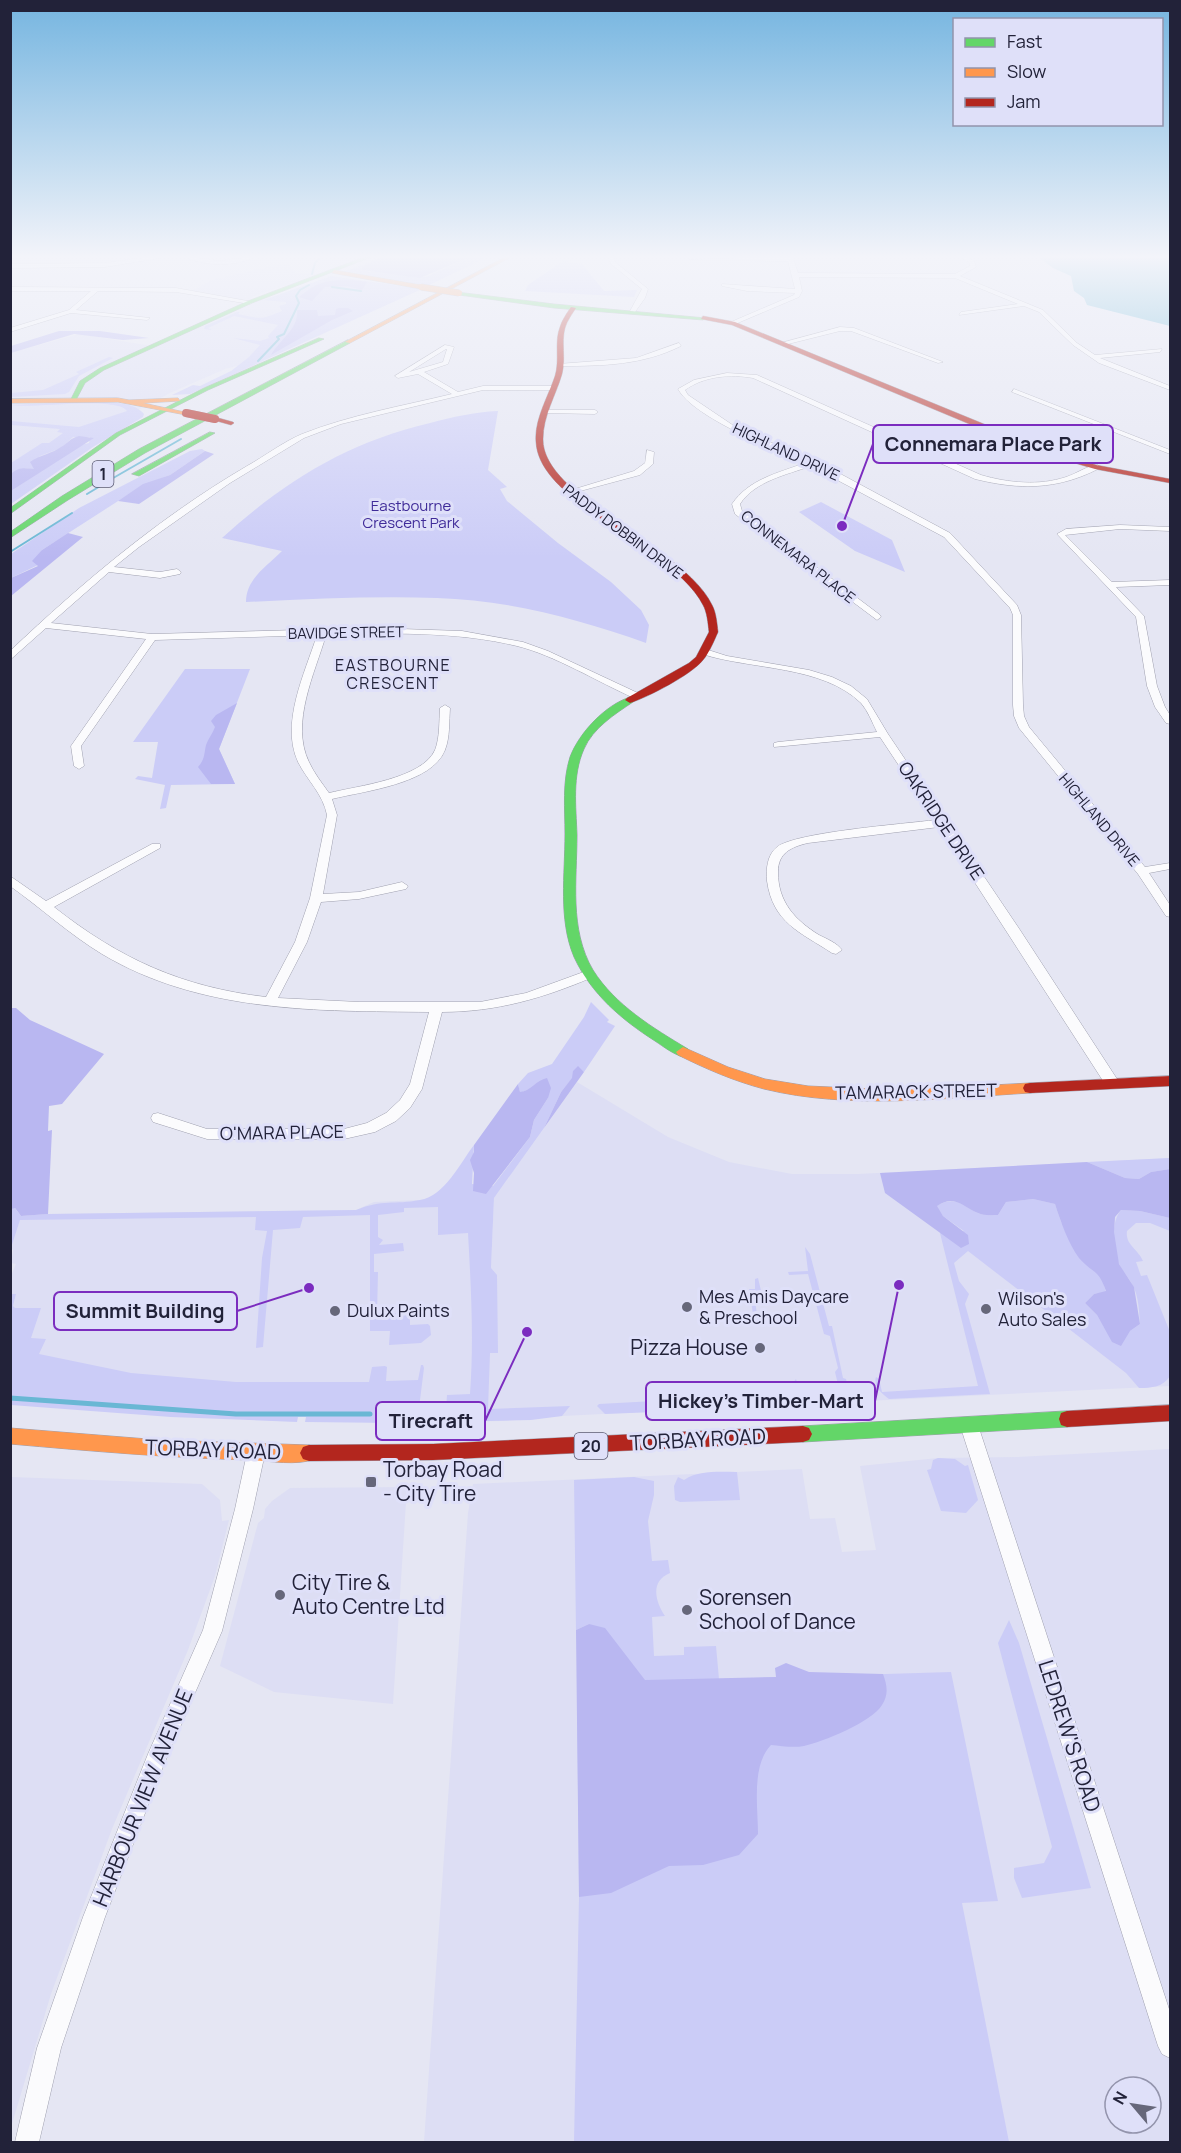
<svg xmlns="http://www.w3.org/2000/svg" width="1181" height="2153" font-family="Manrope,sans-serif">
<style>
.built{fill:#dddef4;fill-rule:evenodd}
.green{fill:#cbccf7}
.forest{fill:#b9b7f1}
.water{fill:#69b7d4}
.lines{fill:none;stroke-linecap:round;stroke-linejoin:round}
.stream-far1{stroke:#69b7d4;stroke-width:2}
.stream{stroke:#69b7d4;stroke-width:5}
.street-casing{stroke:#9fa0af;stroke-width:1}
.fast-casing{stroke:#9fa0af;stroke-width:1}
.slow-casing{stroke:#9fa0af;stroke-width:1}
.jam-casing{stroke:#9fa0af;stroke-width:1}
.street{fill:#fbfbfd;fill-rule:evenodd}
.fast{fill:#63d668;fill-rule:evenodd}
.slow{fill:#ff974d;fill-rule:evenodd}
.jam{fill:#b3261e;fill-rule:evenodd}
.slow-bridge-casing{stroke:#9fa0af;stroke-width:7;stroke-linecap:butt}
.jam-bridge-casing{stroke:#9fa0af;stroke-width:8;stroke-linecap:butt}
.slow-bridge{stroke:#ff974d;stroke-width:6}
.jam-bridge{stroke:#b3261e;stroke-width:8}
.poi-dot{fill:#66677a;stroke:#dfe0f9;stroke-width:2}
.labels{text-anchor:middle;stroke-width:6;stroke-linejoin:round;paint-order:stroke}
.far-street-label{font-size:15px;fill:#222239;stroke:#dfe0f9}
.far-park-label{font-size:15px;fill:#402c99;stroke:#dfe0f9}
.shield{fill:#dfe0f9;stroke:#5b5b73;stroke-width:1.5}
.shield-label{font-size:16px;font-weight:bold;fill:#222239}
.far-neighbourhood-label{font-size:16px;letter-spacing:1.5px;fill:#222239;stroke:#dfe0f9}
.street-label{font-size:18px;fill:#222239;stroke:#dfe0f9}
.poi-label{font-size:18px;fill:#222239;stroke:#dfe0f9;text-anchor:start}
.near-poi-label{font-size:21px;fill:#222239;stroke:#dfe0f9;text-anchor:start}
.near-street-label{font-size:21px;fill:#222239;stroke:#dfe0f9}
.leader{fill:none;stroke:#7b2cbf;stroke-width:2}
.callout-dot{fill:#7b2cbf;stroke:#dfe0f9;stroke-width:2}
.callout{fill:#dfe0f9;stroke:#7b2cbf;stroke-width:2}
.callout-label{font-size:20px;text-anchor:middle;font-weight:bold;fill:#222239}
</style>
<rect width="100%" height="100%" fill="#e5e6f3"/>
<path class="built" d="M278,265h12l6,9h20l-64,23 -1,4 15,-5 20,6 -3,22 -42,41 -16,4 -55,24 -159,85 -1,-125 69,-19 73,12 97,-44 -58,-10 21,-12z
M577,1082l91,55 61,25 63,12h66l312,-16v228l-608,30 -59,5 -126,2 -248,-27 -95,-44 -21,-46 3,-12h-5l-1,-16 6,-14 -5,-1 2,-13 -2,-2 10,-32 27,-2 308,-4 18,-8 68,-3 33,5 16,64 3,-70z
M1170,1449v693h-746l44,-629 5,-29 329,-15 8,50 25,-1 7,34 34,-2 -16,-84 78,-8 79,-1zM1115,2087h36v36h-36z
M11,1477l191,7 18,16 2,21 7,-1 -14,56 -27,74 -76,179 -61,165 -40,133z
M407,1487l-14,217 -119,-12 -54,-26 38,-143 6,-5 1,-9 7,-8 18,-13z"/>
<path class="green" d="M472,256h18l-63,30 -81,-15 26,-10 -10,6 2,4 62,6z
M563,261l19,3 22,27 33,-1 -3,7 -109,-6 3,-6z
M331,276l91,13 -232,105 -18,1 21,-10 7,1 31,-15 18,-14 11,-12 -27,-7 27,3 9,-3 -1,-2 10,-11 -44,-9 -26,12 4,2 -8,-1 1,-3 32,-14h3l-2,2c24,5 22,6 44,-3l-3,-5 7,-2v-2l-22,-2z
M109,357l4,1 -34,18 -10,16 -4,2 -54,3v-4l32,-3 36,-16 -3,-2z
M76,402c19,1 55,-4 68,12l-1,3 -50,30 -82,57v-13l70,-46 8,-2 1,-6h-17l-12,11 -21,8 -7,8 2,6 -9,-2 -15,6v-11l31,-20h7l14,-10 -6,-1 3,-3 -49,-4v-4l68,6 48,-16c-10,-15 -97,-2 -116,-6z
M498,411l-10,59 19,17 -7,2 7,12 51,42 53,39 30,28 8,15 -3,18c-67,-24 -138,-43 -209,-45 -63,-2 -127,1 -191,4 0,-23 20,-35 36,-51l-60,-13c63,-57 124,-95 208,-115 23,-6 44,-11 68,-12z
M202,449l3,2 -35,24 -27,10 -101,65 -4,15 -27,13v-24l68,-46 111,-57z
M821,502l71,38 13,32 -50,-21 -56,-39z
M185,669h65l-31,80 16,35 -64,1 -5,23 -6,1 5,-24 -30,-6 3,-3 14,2 6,-36h-25z
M591,1002l18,18 -2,2 8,4 -31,46 -4,-3 -19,23 -17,36 -50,70 -3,70 6,7 1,78h-8l-2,56 82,-3 -8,10 -31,4 -81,2 -4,-13 1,-14 23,-1c4,-54 1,-107 -2,-161l-30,2v-28l-34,1v4l-26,3v22l5,3 -4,5 24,-2 1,8 -30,3v18h4l-1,42 22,-1 1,3 10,-1v10l18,-1 2,2 1,9 -10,8 -32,2 1,-14h-20v-116l-67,2 -3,11 -27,2 -10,117 -7,1 6,-90 5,-27 -12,-1 1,-13 -236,3 -9,28v-39l3,-2 7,9 27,-2 308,-4c27,-11 38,-5 64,-10 25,-4 40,-37 54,-55l-2,39 21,2 37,-49 4,-17 14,-22 -16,-10 -12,5 -2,-9 10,-11 24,-9 32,-47z
M1170,1158v11l-19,3 -12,7 -14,-1 -38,-16z
M1033,1199l22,5 6,18 18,35 22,18 5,17 -12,2 -9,9 12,12 7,12 26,4 10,-7c-1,-12 -1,-27 -7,-38 -3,-7 -9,-13 -13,-20 -7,-15 -10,-43 1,-56l19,1 30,7v13l-20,-8h-14l-9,8c-2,14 11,18 16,30l-7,1 5,14 6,-1 23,57v44c-7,11 -18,12 -31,12l-13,-15 -158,-122 -14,12 5,18 10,13 -4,10 25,90 -101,5c-7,-5 -16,-13 -13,-22l3,2 3,13 96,-6 -38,-153 24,-2 -21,-15 -7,-10c20,-11 25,-1 42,7 5,3 14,2 20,2l8,-13z
M805,1247l5,7 19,72h3l11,52 3,1 3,13 -3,9 -48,3 -12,-6 -3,2 -1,-3 14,-18 5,16 39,-2 -5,-21 3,-4 -8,-32 -6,-2 -16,-60 -19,1 -1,-3 20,-1z
M758,1278l5,21 -8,1 2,15 10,-1v2l-33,3 -1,-3 20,-2 -4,-25h6v-10z
M11,1294h5l-3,12 2,2h26l-10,30 15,1 -7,15 92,19 105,9h133l3,-15 13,-1 2,1 -1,14 32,-1 3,-15h2l1,3 -5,40 -8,12 -3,-1 -12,4 -91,-1 1,-5h-8l-1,5 -126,-5 -160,-12z
M730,1383l18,12v5l-3,-2 -7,8 -9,3 -124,5 -8,-8 2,-2 129,-7 -1,-12z
M938,1458l17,1 10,7 3,-1 10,35 -12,13 -25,-2 -14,-41 4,-1 2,-9z
M737,1472l3,28 -60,2 -5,-2 -1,-14 4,-9 6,3c15,-10 35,-8 53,-8z
M634,1477l20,4v14l-6,26 4,40 16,-1 2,13c-20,8 -15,28 -5,43l-13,1 2,39 30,-1v-8l32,-1 3,33 232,-7 47,229 -36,2 47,239h-435l5,-245 -2,-214 67,-3 -12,-16 -43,-40 -13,6 -2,-150z
M1009,1620l10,23 72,245 -69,10 -8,-20v-10l30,-5 8,-16 -54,-204z"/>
<path class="forest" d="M382,256h90l-52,22 -58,-8v-3z
M352,280l15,2 -5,8 -15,-4 -22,1 -13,14 -13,-4c20,-16 27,-17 53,-17z
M339,308h9l5,3 -21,9 -61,35c9,-16 28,-26 26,-45h20l1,6 17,-1 1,-6z
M59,331h41l49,7 -26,2 -49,-6 -63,19v-7z
M79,436l15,2 -83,53v-17c7,-7 14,-6 23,-5l-4,-7c10,-7 23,-9 31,-15 6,-3 9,-9 18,-11z
M205,451l9,3 -75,50 -21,-3 25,-17 27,-9z
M68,533l15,4 -72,59v-18l27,-12 -6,-5 10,-11z
M237,703l-18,46 16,35h-24l-13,-17c7,-8 6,-13 8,-22 2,-6 7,-12 9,-18l-4,-6 5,-6z
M11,1008h5l14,12 74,34 -42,50 -13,2 -1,25 4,-1 -4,84 -27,2 -6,-8 -4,1z
M578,1066l6,6 -40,56 17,-36 11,-14 1,-7z
M547,1078l4,10 -3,10 -14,22 -4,17 -44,57 -13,-3 1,-18 -4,-13 4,-8v-7l44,-61 2,8c11,-1 16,-12 27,-14z
M1087,1162l38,16 14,1 12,-7 19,-3v49l-30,-7 -19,-1 -6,7 -1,15 5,32 15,23 6,37 -10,7 -9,15 -9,-4 -15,-27 -12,-12 9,-9 12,-3c-8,-23 -13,-17 -27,-33 -10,-13 -19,-38 -24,-54l-22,-5 -27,3 -8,13c-6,0 -15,1 -20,-2 -16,-7 -24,-19 -41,-7l6,10 25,19 1,9 -8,4 -76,-55 -5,-20z
M589,1624l16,4 40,52 131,-3 -1,-9 11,-5 23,9 74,2c4,11 6,20 -1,31 -10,17 -60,37 -78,41 -10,2 -23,0 -33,-1 -20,21 -13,62 -13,89l-19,21 -36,10 -34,1 -58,27 -32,4 -3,-267z"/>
<path class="water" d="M1037,256l133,2v68l-83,-21 -3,-7 -10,-7 -3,-15 -18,-8z"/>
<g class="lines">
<path class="stream-far1" d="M312,274l3,-11 6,-7
M332,287l29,4
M258,361l21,-22 -2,-2 7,-3 15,-31 -3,-7 4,-6 9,-5
M108,481l73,-42
M87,494l15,-9
M10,552l62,-39"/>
<path class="stream" d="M10,1398l226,16h134"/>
<g class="street-casing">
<path id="street" d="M157,256h15l-67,11 -95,1v-4l95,-1z
M183,256l37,5 37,-5c-21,11 -52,11 -74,0z
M608,256h6l1,6 33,27 -3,9 -10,14 -5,-1 12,-22 -31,-25z
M786,256h6l6,17 157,1 15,-8v-3l-11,-7h6l9,5 2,6 -16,9 83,34 34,33 18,12 67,-6 -2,3 -60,6 70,28v4l-71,-27 -26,-18 -34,-33 -15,-6 -65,9 2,-3 57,-8 -63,-26 -156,-1 3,14 -3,6 -66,28 -2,-3 63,-27 1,-2 -48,-2 -25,-5v-2l73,5 -7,-28 -98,-1z
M10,287l166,1 77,14 -3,2 -74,-12 -78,-1 -22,19 74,8 -3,2 -76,-7 -61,19v-4l59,-18 22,-19h-81z
M840,327l14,1 89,34 -5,1 -87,-32h-11l-56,14 -3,-2z
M679,343l2,3c-38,19 -78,20 -120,20l-3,-2 78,-6z
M445,345l9,2 -6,17 -24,8 34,20 25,-6h72l3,2 -3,2h-72l-142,34 -37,14 -74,45 -91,64 -25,20 46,5 17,-3 4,3 -1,2 -20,4 -51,-6 -58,51 101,11 219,-6 91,3 61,11 25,9 92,43v4h-6c-36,-16 -80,-43 -117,-52 -62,-15 -128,-13 -191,-11 -11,38 -36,88 -17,127 5,11 13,21 20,31 28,-7 93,-14 106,-43 5,-13 4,-29 5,-42l5,-3 5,3c-1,14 0,29 -5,42 -13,34 -81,41 -113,49l5,16 -14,79 36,-2 43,-10 6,4 -2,3 -47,10 -38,3 -14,40 -29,56 81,4h121l46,-9 63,-23 6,4 -2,3c-49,21 -97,35 -151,35l-20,77 -12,19 -14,13 -21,11 -31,7h-137l-54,-17 -2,-4 2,-4 5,-1 49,16h137l23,-6 19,-10 14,-13 10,-16 19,-72c-111,-1 -228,1 -327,-58 -33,-20 -61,-46 -92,-68v-10l36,25 106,-57h8v4l-106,59c66,52 128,80 212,90l29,-55 15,-44 17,-83c-4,-21 -20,-35 -29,-53 -18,-39 7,-89 19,-127l-162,5 -74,106 3,20 -5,3 -5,-3 -3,-20 75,-107 -100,-11 -36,32v-9c73,-69 150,-134 237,-185 18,-10 36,-24 55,-32 48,-19 100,-28 150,-40l-34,-20 -20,4 -3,-2zM447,349l-4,13 -34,10 37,-23z
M727,373l30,2 224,100c28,8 58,11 85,2 10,-3 22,-12 32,-12v4c-41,21 -79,21 -123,10l-222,-101c-22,-4 -49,-2 -68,12l3,5 46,31 101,45 115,62 67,72 4,10 2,90 1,11 5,11 116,140 25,-4v6l-21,4 21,32v12l-4,-1 -28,-42 -119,-146 -5,-12 -1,-11v-90l-3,-7 -66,-71 -133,-71c-25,9 -56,15 -71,38l2,7 138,104 1,2 -4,3 -142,-106 -3,-10c17,-25 46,-31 73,-41 -31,-14 -112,-46 -127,-74l16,-9z
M1014,389l156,61v4l-158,-62z
M547,410h48l3,2 -3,2 -50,-1z
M647,450l7,2 -1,12 -13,11 -71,19 -4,-2 69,-21 11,-8z
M1120,525l50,2v4l-50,-2 -55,6 47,47 58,-2v5l-54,2 28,29 13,70 8,21 5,8v9l-4,-1 -11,-16 -8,-21 -11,-69 -79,-83 9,-5z
M705,649l22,7 82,14 23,7 19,9 16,13 21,35 132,196 97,149 2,4 -2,4h-10l-168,-260 -131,16c-17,4 -30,10 -30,29 0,30 17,48 41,63 8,4 18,8 23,15l-6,4 -4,-1c-32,-21 -59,-30 -65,-72 -1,-12 0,-26 10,-34 19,-15 128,-23 158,-27l-55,-83 -106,10v-4l4,-1 99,-10c-5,-10 -9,-21 -16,-29 -39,-38 -109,-33 -159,-49l-2,-2z
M969,1417l6,2 3,6 192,587v46l-8,-4 -4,-8 -198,-621 3,-6z
M256,1445l6,2 3,6 -12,56 -31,122 -58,133 -59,153 -44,131 -22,94h-24l22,-94 46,-131 65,-163 55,-124 32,-121 12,-56 3,-6z"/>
</g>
<g class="fast-casing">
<path id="fast" d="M367,256h7l-122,47 -148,67 -19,13 -9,17 -5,-1 9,-18 20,-13 148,-67z
M457,292l97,12 152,14 -3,2 -149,-12 -95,-13z
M319,338l5,1 -116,51 -88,45 -110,79v-6l106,-75 88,-45z
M348,340l2,3 -205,110 -77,47 -58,38v-6l52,-36 77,-47z
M210,432l5,1 -76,43 -7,-2z
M630,697l5,3 -2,2c-18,12 -40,26 -49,47 -12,27 -8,57 -7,86 0,45 -8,94 16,135 22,35 60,58 95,79l2,3 -7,5c-10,-3 -19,-10 -28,-16 -33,-21 -64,-47 -81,-84 -16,-38 -9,-83 -9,-123 0,-25 -3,-52 5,-77 9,-24 35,-52 60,-60z
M1067,1411l6,2 2,6 -2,6 -6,2 -264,15 -6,-2 -3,-6 3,-6 6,-2z"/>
</g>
<g class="slow-casing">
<path id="slow" d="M507,256h6l-163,87 -5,-1z
M334,270l87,15 3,2 -3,2 -89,-16z
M118,398l11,2 49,-2 2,3 -37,2 46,10 -3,2 -68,-13 -108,1v-4z
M683,1047l45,20 37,12 43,7 89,4 133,-7 5,1 2,4 -2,4 -5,1c-87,5 -180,17 -266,-4 -30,-8 -58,-20 -86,-34l-2,-3z
M10,1428l150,12 149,5 6,2 3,6 -3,6c-18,7 -45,2 -64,1 -81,-2 -161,-9 -241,-16z"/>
</g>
<g class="jam-casing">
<path id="jam" d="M571,307l5,1c-4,6 -9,13 -11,20 -4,15 1,30 -3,46 -6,21 -19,42 -19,65 -1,59 141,107 169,166 4,7 5,18 6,27 -4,9 -9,21 -15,28 -12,15 -55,37 -73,43l-5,-3 2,-2 62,-35 7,-6 13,-25c-1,-9 -2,-20 -6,-27 -30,-59 -164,-101 -167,-163 -2,-22 12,-45 19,-66 5,-16 -1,-34 5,-49 2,-7 7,-14 11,-20z
M703,316l32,6 305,125 56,18 74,14v4l-75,-14 -61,-18 -302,-126 -31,-6z
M215,417l18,5 1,1 -3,2 -18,-5z
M1170,1076v10l-140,7 -5,-1 -2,-4 2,-4 5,-1z
M1170,1405v16l-103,6 -6,-2 -2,-6 2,-6 6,-2z
M803,1426l6,2 3,6 -3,6 -6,2 -370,18 -124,1 -6,-2 -3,-6 3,-6 6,-2 124,-1z"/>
</g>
<use href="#street" class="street"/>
<use href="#fast" class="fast"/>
<use href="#slow" class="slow"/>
<use href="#jam" class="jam"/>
<g class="slow-bridge-casing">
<path id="slow-bridge" d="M421,287l38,6"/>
</g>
<g class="jam-bridge-casing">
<path id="jam-bridge" d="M186,413l29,6"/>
</g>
<use href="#slow-bridge" class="slow-bridge"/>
<use href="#jam-bridge" class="jam-bridge"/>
</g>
<linearGradient id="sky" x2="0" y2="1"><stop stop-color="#75b5e0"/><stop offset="0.46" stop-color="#f3f4fa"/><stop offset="1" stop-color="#f3f4fa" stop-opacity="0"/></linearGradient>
<rect width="1181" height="558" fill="url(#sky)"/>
<g class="poi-dot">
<circle cx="687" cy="1307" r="6"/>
<circle cx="986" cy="1309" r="6"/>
<circle cx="335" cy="1311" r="6"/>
<circle cx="760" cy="1348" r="6"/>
<rect x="365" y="1476" width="12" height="12" rx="3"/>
<circle cx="280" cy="1595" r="6"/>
<circle cx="687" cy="1610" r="6"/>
</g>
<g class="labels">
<g class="far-street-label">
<text transform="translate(786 452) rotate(25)" y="5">HIGHLAND DRIVE</text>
<text transform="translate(623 532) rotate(37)" y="5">PADDY DOBBIN DRIVE</text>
<text transform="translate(798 557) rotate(38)" y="5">CONNEMARA PLACE</text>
<text transform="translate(346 633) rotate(-1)" y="5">BAVIDGE STREET</text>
<text transform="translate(1099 820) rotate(50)" y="5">HIGHLAND DRIVE</text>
</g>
<g class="far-park-label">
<text x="411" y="511">Eastbourne<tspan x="411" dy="17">Crescent Park</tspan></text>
</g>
<g class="shield">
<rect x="92.5" y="461" width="21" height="26" rx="4.5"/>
<rect x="574.5" y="1433" width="33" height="26" rx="4.5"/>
</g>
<g class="shield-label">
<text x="103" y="480">1</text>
<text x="591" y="1452">20</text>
</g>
<g class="far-neighbourhood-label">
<text x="393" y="671">EASTBOURNE<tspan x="393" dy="18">CRESCENT</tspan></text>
</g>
<g class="street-label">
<text transform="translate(941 821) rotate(56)" y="6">OAKRIDGE DRIVE</text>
<text transform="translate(916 1092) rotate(-1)" y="6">TAMARACK STREET</text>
<text transform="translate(282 1133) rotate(-1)" y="6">O'MARA PLACE</text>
</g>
<g class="poi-label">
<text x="699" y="1303">Mes Amis Daycare<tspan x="699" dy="21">&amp; Preschool</tspan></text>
<text x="998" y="1305">Wilson's<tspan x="998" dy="21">Auto Sales</tspan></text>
<text x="347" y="1317">Dulux Paints</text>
</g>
<g class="near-poi-label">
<text x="748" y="1355" text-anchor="end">Pizza House</text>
<text x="383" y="1477">Torbay Road<tspan x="383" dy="24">- City Tire</tspan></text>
<text x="292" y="1590">City Tire &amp;<tspan x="292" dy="24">Auto Centre Ltd</tspan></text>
<text x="699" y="1605">Sorensen<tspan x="699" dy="24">School of Dance</tspan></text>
</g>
<g class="near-street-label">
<text transform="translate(698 1440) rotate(-3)" y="7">TORBAY ROAD</text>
<text transform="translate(213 1450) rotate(2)" y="7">TORBAY ROAD</text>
<text transform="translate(1069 1736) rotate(72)" y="7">LEDREW'S ROAD</text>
<text transform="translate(143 1798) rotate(-68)" y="7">HARBOUR VIEW AVENUE</text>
</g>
</g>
<path class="leader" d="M842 526L873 444M309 1288L237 1311M899 1285L875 1401M527 1332L485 1421"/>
<g class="callout-dot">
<circle cx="842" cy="526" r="6"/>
<circle cx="309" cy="1288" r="6"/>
<circle cx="899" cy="1285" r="6"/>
<circle cx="527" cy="1332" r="6"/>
</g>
<g class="callout">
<rect x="873" y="425" width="240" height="38" rx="6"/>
<rect x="54" y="1292" width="183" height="38" rx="6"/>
<rect x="646" y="1382" width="229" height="38" rx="6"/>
<rect x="376" y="1402" width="109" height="38" rx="6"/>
</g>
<g class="callout-label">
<text x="993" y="451">Connemara Place Park</text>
<text x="145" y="1318">Summit Building</text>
<text x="761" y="1408">Hickey's Timber-Mart</text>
<text x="431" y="1428">Tirecraft</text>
</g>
<rect width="1181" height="2153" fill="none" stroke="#222239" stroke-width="24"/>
<rect x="953" y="18" width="210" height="108" fill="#dfe0f9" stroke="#9394ac" stroke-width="1.5"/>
<rect x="965" y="38" width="30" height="9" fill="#63d668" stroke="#9394ac" stroke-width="1.5"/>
<text x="1007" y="48" font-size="18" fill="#222239">Fast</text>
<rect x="965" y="68" width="30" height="9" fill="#ff974d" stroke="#9394ac" stroke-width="1.5"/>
<text x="1007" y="78" font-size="18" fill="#222239">Slow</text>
<rect x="965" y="98" width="30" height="9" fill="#b3261e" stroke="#9394ac" stroke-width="1.5"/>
<text x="1007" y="108" font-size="18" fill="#222239">Jam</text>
<g transform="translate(1133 2105) rotate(299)"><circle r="28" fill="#dfe0f9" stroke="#9394ac" stroke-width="1.5"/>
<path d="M0-4.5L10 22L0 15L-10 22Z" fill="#66677a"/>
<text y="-9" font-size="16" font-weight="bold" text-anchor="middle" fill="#222239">N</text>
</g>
</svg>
